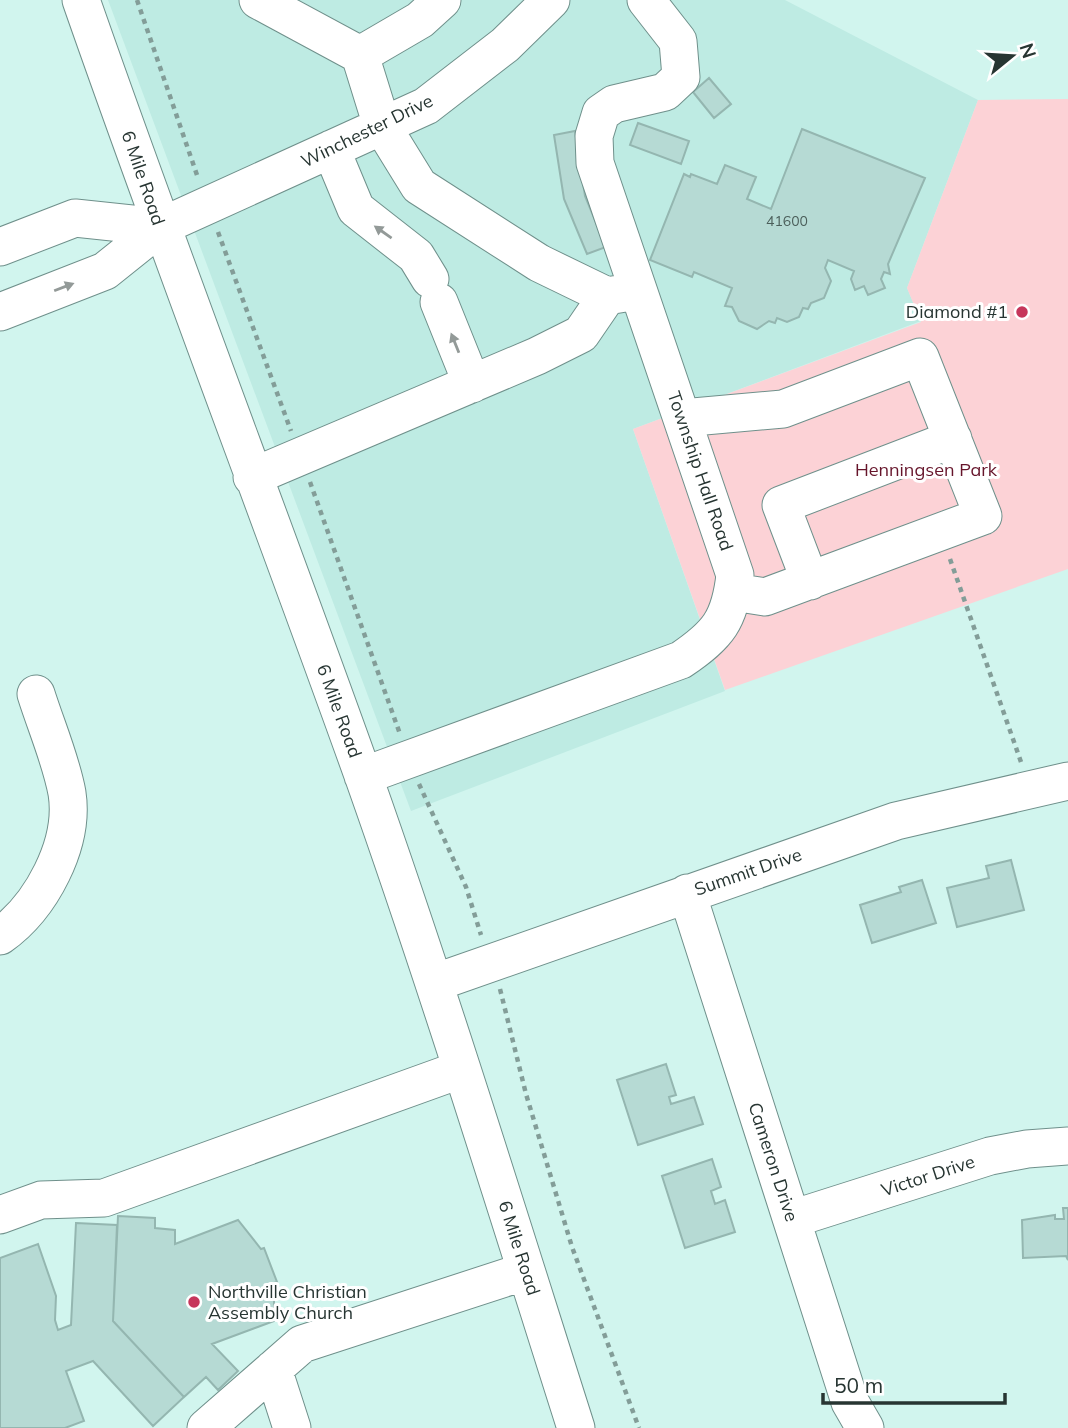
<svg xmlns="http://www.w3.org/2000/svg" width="1068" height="1428" font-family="Mulish,sans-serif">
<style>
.built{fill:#beebe3}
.green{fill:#fcd2d6}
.building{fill:#b6dad4;stroke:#94b6b0;stroke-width:2}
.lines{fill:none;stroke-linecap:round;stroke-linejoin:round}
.minor-casing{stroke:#6f908b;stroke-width:39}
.path{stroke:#839d98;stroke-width:4.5;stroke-dasharray:5 5;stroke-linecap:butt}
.minor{stroke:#fff;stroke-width:37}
.oneway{fill:#939a98}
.poi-dot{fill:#c6365b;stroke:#fff;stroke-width:2.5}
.labels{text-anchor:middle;stroke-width:6;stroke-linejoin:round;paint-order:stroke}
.number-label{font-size:14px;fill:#4b5e5a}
.street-label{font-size:18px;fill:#273532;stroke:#fff}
.poi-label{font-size:18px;fill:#273532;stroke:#fff;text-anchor:end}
.park-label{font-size:18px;fill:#66152b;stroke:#fff}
</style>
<rect width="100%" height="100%" fill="#d1f5ee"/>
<path class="built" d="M108,0h677l193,100 -71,188 14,33 -288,108 92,262 -314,120z"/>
<path class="green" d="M1068,99v470l-343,121 -92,-261 288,-107 -14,-34 71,-188z"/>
<path class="building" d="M709,78l22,26 -17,14 -21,-26z
M638,123l51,18 -8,23 -51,-19z
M802,129l123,49 -37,86 2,10 -6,-2 -3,7 4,9 -17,7 -4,-9 -9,4 -4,-11 3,-8 -26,-11 -3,8 6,13 -7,17 -13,5 -3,6 -5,-1 -4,9 -12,5 -10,-4 -2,5 -6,-2 -12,8 -18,-8 -7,-14 -7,-1 7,-18 -38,-16 -2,5 -42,-17 34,-86 6,3 1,-3 26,10 8,-19 31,12 -9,22 24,10z
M575,131l10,65 21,51 -19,7 -23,-55 -10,-64z
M1011,860l13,50 -67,17 -10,-39 42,-10 -3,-12z
M922,880l14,43 -64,20 -12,-38 41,-13 -2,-5z
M666,1064l10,31 -7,2 2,7 23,-7 9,27 -65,21 -21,-65z
M712,1159l9,28 -10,4 4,13 10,-4 10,32 -50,16 -23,-72z
M1063,1208h5v52l-2,-4 -43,2 -1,-38 33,-5v4h9z
M118,1216l37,2v10l20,2v14l63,-24 23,29 3,-1 13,34 -3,1v38l-62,23 26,27 -20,19 -12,-13 -22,20 -71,-76z
M76,1223l41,2 -4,96 71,76 -31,29 -60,-65 -27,10 18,50 -19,7h-65v-170l38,-14 18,52 -1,24 3,10 13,-5z"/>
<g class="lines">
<g class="minor-casing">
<path id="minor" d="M81,0c91,261 190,518 283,778 76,215 143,433 212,650
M258,0l102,55 60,-35 22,-20
M360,55l22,71 37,60 120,77 68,33 24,-4
M331,149l25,60 60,47 14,23
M0,247l75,-29 85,9
M439,302l33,82
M0,312l105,-41 55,-44 266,-121 79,-61 46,-45
M682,418l101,-9 137,-52 63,159 -218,81 -32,-5
M252,477l285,-121 44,-22 26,-38
M810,581l-29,-76 172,-66
M363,776l318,-116c37,-25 49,-40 54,-85l-140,-412 -1,-27 7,-23 13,-9 51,-12 16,-15 -3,-36 -32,-41
M687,893l163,509 15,26
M0,936c41,-29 75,-92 67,-143 -6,-33 -21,-67 -31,-99
M434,983l462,-162 172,-40
M0,1215l41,-15 63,-2 358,-129
M792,1219l198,-63 37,-7 41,-3
M273,1369l19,59
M206,1428l96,-84 224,-73"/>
</g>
<path class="path" d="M137,0l61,178
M218,232l73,199
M310,482l90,252
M950,559l71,203
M419,784l47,103 15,48
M500,989l26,105 46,153 67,181"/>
<use href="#minor" class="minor"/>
</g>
<defs><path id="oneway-solid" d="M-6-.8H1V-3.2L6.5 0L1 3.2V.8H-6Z" transform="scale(1.75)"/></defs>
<g class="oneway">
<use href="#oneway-solid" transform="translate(383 232) rotate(-145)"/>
<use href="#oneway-solid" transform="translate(64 287) rotate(-21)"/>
<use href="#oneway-solid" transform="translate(455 343) rotate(-112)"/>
</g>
<g class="poi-dot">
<circle cx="1022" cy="312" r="7"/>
<circle cx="194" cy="1302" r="7"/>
</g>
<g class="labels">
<g class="number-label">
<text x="787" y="226">41600</text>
</g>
<g class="street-label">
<text transform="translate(367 131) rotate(-26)" y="6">Winchester Drive</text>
<text transform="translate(143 178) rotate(71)" y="6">6 Mile Road</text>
<text transform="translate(700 471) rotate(71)" y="6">Township Hall Road</text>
<text transform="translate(339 711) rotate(70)" y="6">6 Mile Road</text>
<text transform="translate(748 872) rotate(-19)" y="6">Summit Drive</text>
<text transform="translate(773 1162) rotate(72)" y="6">Cameron Drive</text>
<text transform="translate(928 1176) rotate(-18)" y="6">Victor Drive</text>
<text transform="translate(519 1248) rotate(72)" y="6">6 Mile Road</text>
</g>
<g class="poi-label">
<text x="1008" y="318">Diamond #1</text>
<text x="208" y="1298" text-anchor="start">Northville Christian<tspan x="208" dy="21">Assembly Church</tspan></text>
</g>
<g class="park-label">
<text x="926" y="476">Henningsen Park</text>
</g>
</g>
<g transform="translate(1012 56) rotate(72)" stroke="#ffffff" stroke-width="5" paint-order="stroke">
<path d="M0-5L12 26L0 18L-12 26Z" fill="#273532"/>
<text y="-10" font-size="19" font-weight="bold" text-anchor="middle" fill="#273532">N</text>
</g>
<path d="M823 1393v10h182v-10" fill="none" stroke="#273532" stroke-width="3.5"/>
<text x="834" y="1393" font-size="21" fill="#273532" stroke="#ffffff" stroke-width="5" paint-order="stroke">50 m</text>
</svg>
